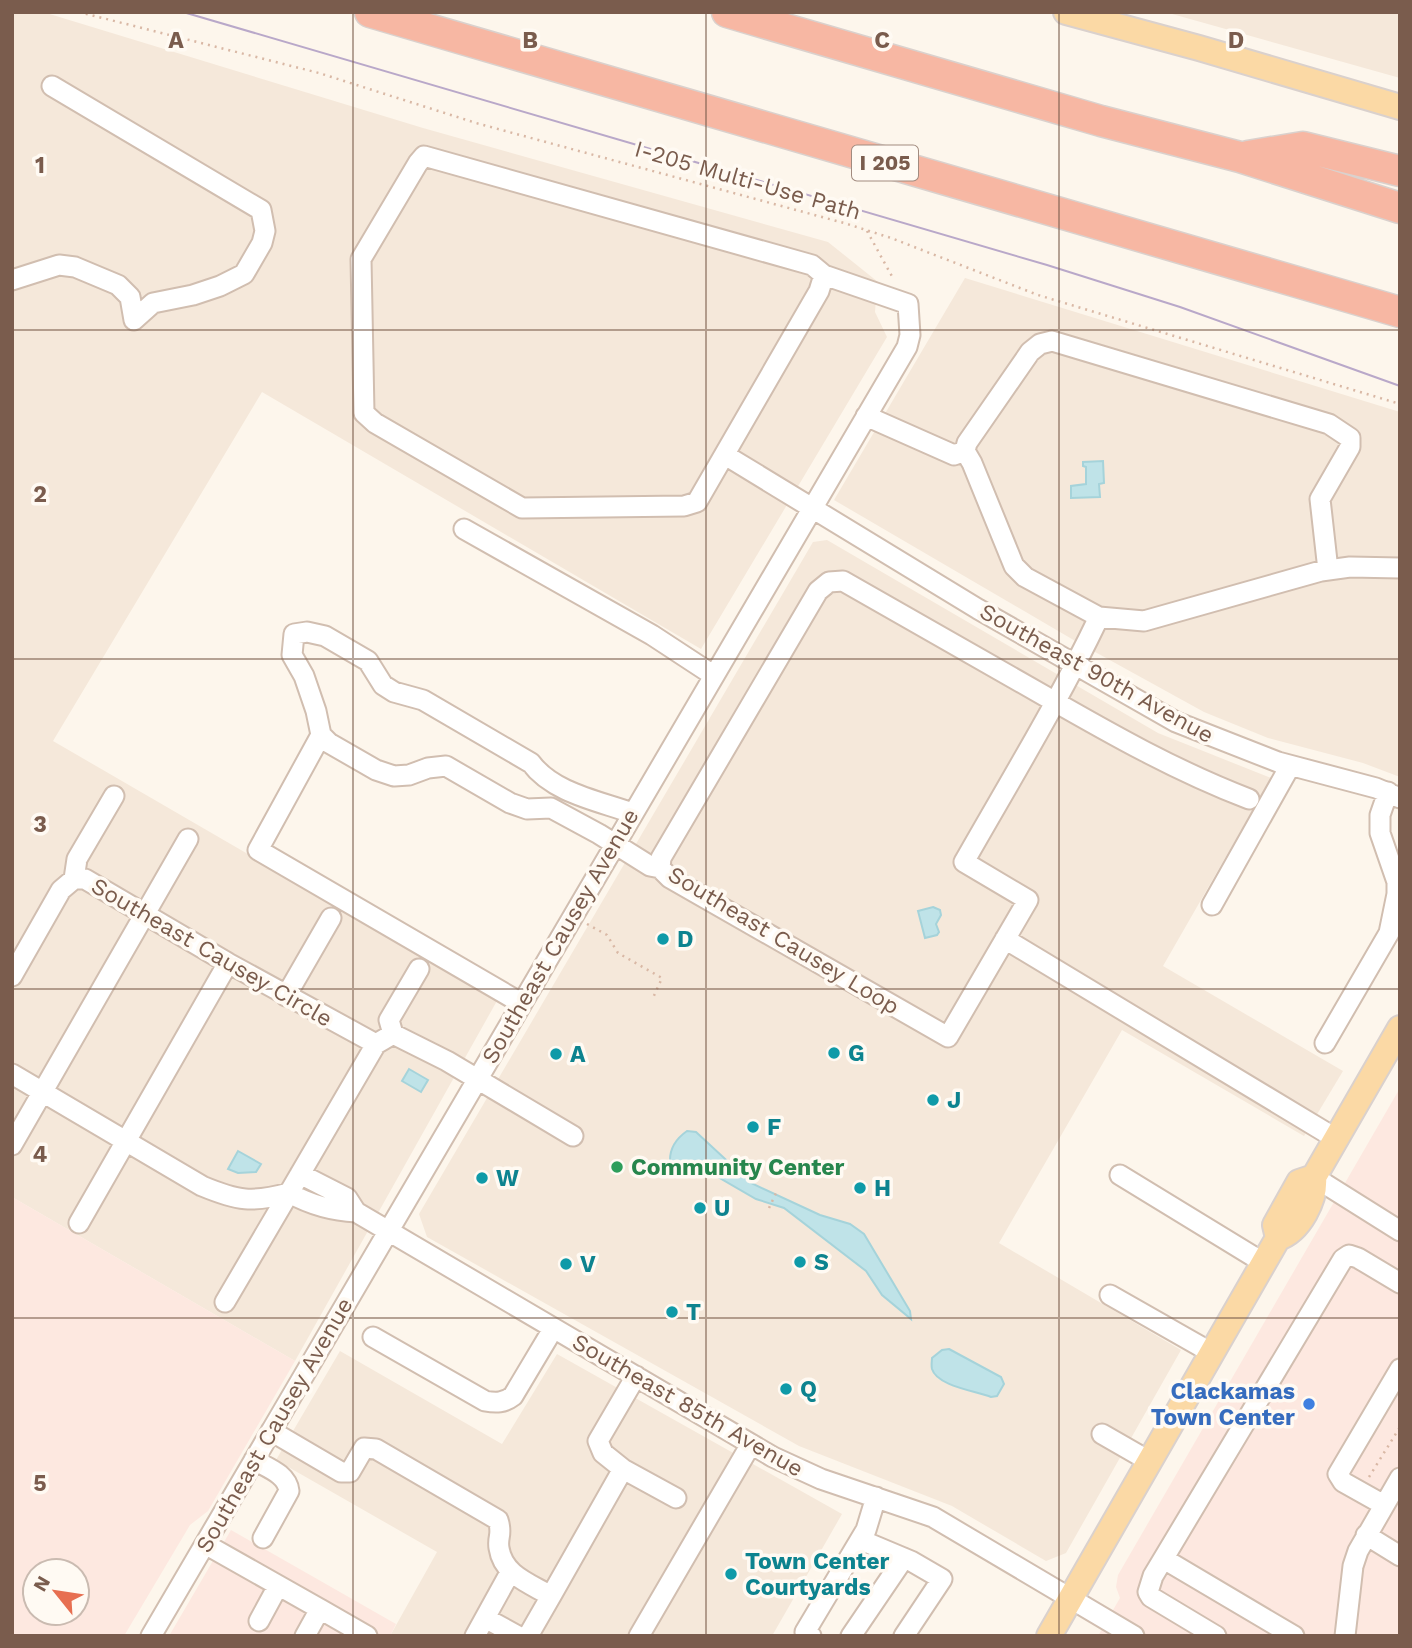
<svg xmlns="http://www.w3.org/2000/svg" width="1412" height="1648" font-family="'Work Sans',sans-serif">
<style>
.residential{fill:#f5e8da}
.commercial{fill:#fde8e0;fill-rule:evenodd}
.water{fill:#bfe3e8;stroke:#a5d3da;stroke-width:2}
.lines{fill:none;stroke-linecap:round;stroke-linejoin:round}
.minor-casing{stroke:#d1beb0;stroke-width:23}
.major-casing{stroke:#dad1cd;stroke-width:28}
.highway-casing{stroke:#dad1cd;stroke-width:33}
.path{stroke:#d9b8a5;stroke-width:2.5;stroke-dasharray:2 5;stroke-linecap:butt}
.minor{stroke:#fff;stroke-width:19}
.major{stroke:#fbd9a5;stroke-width:24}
.highway{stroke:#f7b7a3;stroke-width:30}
.tram{stroke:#b9a8c9;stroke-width:2}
.grid{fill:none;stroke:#7a5c4d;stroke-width:2;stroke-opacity:0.55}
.culture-dot{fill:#0f9aa8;stroke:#fffaf3;stroke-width:2.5}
.leisure-dot{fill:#2e9e5b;stroke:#fffaf3;stroke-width:2.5}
.shop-dot{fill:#3f7fe0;stroke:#fffaf3;stroke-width:2.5}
.labels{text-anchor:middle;stroke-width:7;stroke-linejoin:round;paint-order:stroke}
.shield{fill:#fffaf3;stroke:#a28b7f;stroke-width:2}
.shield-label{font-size:21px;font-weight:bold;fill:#7a5c4d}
.street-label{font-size:23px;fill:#7a5c4d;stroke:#fffaf3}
.culture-label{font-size:23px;font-weight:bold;fill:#0d838f;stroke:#fffaf3;text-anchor:start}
.leisure-label{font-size:23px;font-weight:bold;fill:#27864d;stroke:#fffaf3;text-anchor:start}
.shop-label{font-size:23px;font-weight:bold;fill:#366cbe;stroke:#fffaf3;text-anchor:end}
.grid-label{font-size:23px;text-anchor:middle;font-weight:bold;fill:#7a5c4d;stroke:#fffaf3;stroke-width:7;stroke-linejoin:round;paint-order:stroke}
</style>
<rect width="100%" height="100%" fill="#fdf6ec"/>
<path class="residential" d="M12,12h31l380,116 405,114 55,44 -7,13 -1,13 12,25 -186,312 -439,-257 -209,349 445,258 -203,362 -283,-164z
M1165,12h235v66z
M965,278l435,134v365l-37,-14 -95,-25 -64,-26 -127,-70 -243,-142z
M827,540l331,193 113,45 -108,188 180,105 -39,65 -182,-106 -123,213 182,107 -115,203 -20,8 -94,-55 -153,-60 -372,-209 -8,-23 394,-672z
M340,1351l162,93 55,-90 285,160 -70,122h-382l47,-84 -161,-92z"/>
<path class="commercial" d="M1400,1088v548h-302l22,-38 -4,-11 2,-12z
M12,1197l283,164 -87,150 -18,14 -66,111h-112zM35,1571h42v42h-42z
M231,1530l165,94 -6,12h-221z"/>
<path class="water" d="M1103,461l1,22 -5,1 1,13 -29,1v-12l15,-2v-17l-3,-1v-4z
M933,907l7,3 1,5 -5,9 3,8 -2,3 -12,3 -7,-27z
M409,1069l19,11 -7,12 -19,-11z
M687,1131l9,1 55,51 69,32 30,9 14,10 46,77 1,8 -29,-24 -16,-24 -82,-63 -28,-9 -40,-23 -38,-9 -8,-7c0,-12 7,-22 17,-29z
M238,1151l23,13 -5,8 -18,1 -10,-4z
M949,1349l52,28 3,7 -7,12 -6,1c-15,-6 -54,-11 -59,-28 -1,-4 0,-8 0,-11l10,-8z"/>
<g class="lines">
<g class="minor-casing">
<path id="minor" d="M52,86l209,124 4,21 -3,12 -18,31 -24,12 -27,9 -40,8 -19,17
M424,156l388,109 12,10 -5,16 -122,211 -13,4 -162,2 -147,-85 -11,-10 -3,-154 57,-96z
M12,280l47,-15 16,2 43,18 12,12 4,23
M866,416l88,39 11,-4
M725,455l253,154 198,113 102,40 98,26 24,10
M464,529l188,106 61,40
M1099,617l-74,-40 -11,-11 -42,-103 -7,-12 2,-8 63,-91 10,-8 12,-3 277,83 21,14v9l-30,52 8,71
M321,735l-63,115 263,153
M1249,799c-73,-28 -138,-65 -206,-104 -67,-38 -133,-76 -200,-114l-14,1 -11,9 -157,267 -1,10 10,10 278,159 80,-137 -64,-38c46,-81 95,-161 135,-245l45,4 177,-50 29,-4 50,1
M632,813c-33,-12 -79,-20 -101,-50l-108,-63 -29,-8 -11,-7 -15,-24 -43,-25 -18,-4 -13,2 -2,21 12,21 12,35 5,24 8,8 47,27 18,6 15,-1 19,-7 18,-2 64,37 17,6 24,-1 48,26 51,32 10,2
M74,879l3,-20 37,-63
M1212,905l78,-139
M1005,939l330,199
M12,976l49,-86 13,-11h11l143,84 148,81 -87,149c-37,10 -51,8 -87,-7l-190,-112
M286,996l45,-78
M393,1034l-4,-14 30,-51
M1325,1043l64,-110 8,-39v-12l-17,-49v-18l8,-23
M376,1044l17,-10 54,27 126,75
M12,1145l176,-306
M300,1174l47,24 9,14 417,245 48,22 112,38 201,119
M1120,1175l144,88
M1314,1177l86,54
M79,1223l149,-260
M1110,1295l102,58
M225,1302l64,-109c22,12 42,18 67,19
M373,1337l112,64c11,2 19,2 28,-5l40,-67
M271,1431l70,41h9l14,-24 12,1 122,71c5,15 -1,16 1,28 4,27 30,35 52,48l72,-127 53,29
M1102,1434l47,27
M254,1460c14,8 33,14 35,31l-26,47
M623,1469l-20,-16 -5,-12 38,-65
M1384,1505l-41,-23 -5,-8 62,-105
M1366,1535l34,21
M861,1540l50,21 31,18 -38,57
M205,1544l115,65 -15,27
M1164,1559l130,77
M320,1609l47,27
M485,1618l33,18
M259,1621l19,-35
M151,1636l756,-1289 3,-12 -2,-31 -84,-29
M475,1636l32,-58 6,-4
M528,1636l23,-40
M639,1636l112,-192
M811,1636l-6,-4 61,-102 10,-33
M851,1636l53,-78
M1216,1636l-65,-39 -3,-5 5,-16 190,-317 6,-4 9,3 42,25
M1345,1636l8,-70 5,-15 42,-73"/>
</g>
<g class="major-casing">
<path id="major" d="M1066,12l133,36 201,59
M1278,1238l-3,-13 24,-43 15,-5
M1049,1636l229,-398c22,-7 38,-39 36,-61l86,-149"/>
</g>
<g class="highway-casing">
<path id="highway" d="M370,12l1030,300
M727,12l374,109 139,36 160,51
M1248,156l55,-9 97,24"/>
</g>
<path class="path" d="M79,12l240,61 157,50 368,100 47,15 147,57 362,109
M867,231l27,49
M587,924l20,11 11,18 44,25 -10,22
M769,1208l8,-17
M1369,1477l31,-50"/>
<use href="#minor" class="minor"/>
<use href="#major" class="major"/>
<use href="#highway" class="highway"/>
<path class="tram" d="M183,12l864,253 133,42 220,79"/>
</g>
<path class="grid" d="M353,12v1624M706,12v1624M1059,12v1624M12,330h1388M12,659h1388M12,989h1388M12,1318h1388"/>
<g class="culture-dot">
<circle cx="663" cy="939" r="7"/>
<circle cx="834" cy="1053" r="7"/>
<circle cx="556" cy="1054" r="7"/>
<circle cx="933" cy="1100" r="7"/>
<circle cx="753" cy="1127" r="7"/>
<circle cx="482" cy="1178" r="7"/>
<circle cx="860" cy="1188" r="7"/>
<circle cx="700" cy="1208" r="7"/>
<circle cx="800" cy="1262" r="7"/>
<circle cx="566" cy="1264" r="7"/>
<circle cx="672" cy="1312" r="7"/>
<circle cx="786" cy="1389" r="7"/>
<circle cx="731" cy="1574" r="7"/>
</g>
<circle class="leisure-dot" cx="617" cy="1167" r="7"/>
<circle class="shop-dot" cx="1309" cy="1404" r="7"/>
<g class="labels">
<rect class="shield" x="852" y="145.5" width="66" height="35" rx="5"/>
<g class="shield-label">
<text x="885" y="170">I 205</text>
</g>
<g class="street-label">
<text transform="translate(748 180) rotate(16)" y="8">I-205 Multi-Use Path</text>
<text transform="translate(1097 673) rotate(29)" y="8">Southeast 90th Avenue</text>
<text transform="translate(560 936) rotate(-60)" y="8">Southeast Causey Avenue</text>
<text transform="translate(784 940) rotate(31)" y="8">Southeast Causey Loop</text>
<text transform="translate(212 952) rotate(30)" y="8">Southeast Causey Circle</text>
<text transform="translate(688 1405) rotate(30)" y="8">Southeast 85th Avenue</text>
<text transform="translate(274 1425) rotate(-60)" y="8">Southeast Causey Avenue</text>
</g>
<g class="culture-label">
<text x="677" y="947">D</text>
<text x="848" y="1061">G</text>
<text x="570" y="1062">A</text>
<text x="947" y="1108">J</text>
<text x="767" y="1135">F</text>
<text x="496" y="1186">W</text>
<text x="874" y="1196">H</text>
<text x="714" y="1216">U</text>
<text x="814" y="1270">S</text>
<text x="580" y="1272">V</text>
<text x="686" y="1320">T</text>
<text x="800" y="1397">Q</text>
<text x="745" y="1569">Town Center<tspan x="745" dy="26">Courtyards</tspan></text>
</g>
<g class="leisure-label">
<text x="631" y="1175">Community Center</text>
</g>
<g class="shop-label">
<text x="1295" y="1399">Clackamas<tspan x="1295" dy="26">Town Center</tspan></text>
</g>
</g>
<g class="grid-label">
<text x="176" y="48">A</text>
<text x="530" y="48">B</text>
<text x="882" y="48">C</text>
<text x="1236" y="48">D</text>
<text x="40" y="173">1</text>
<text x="40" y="502">2</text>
<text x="40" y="832">3</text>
<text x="40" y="1162">4</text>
<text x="40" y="1491">5</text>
</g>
<rect width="1412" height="1648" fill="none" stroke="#7a5c4d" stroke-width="28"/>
<g transform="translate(56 1592) rotate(300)"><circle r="33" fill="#fffaf3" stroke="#cabbb1" stroke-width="2"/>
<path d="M0-5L12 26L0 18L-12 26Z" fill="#e76f51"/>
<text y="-10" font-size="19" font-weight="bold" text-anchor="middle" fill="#7a5c4d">N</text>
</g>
</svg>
